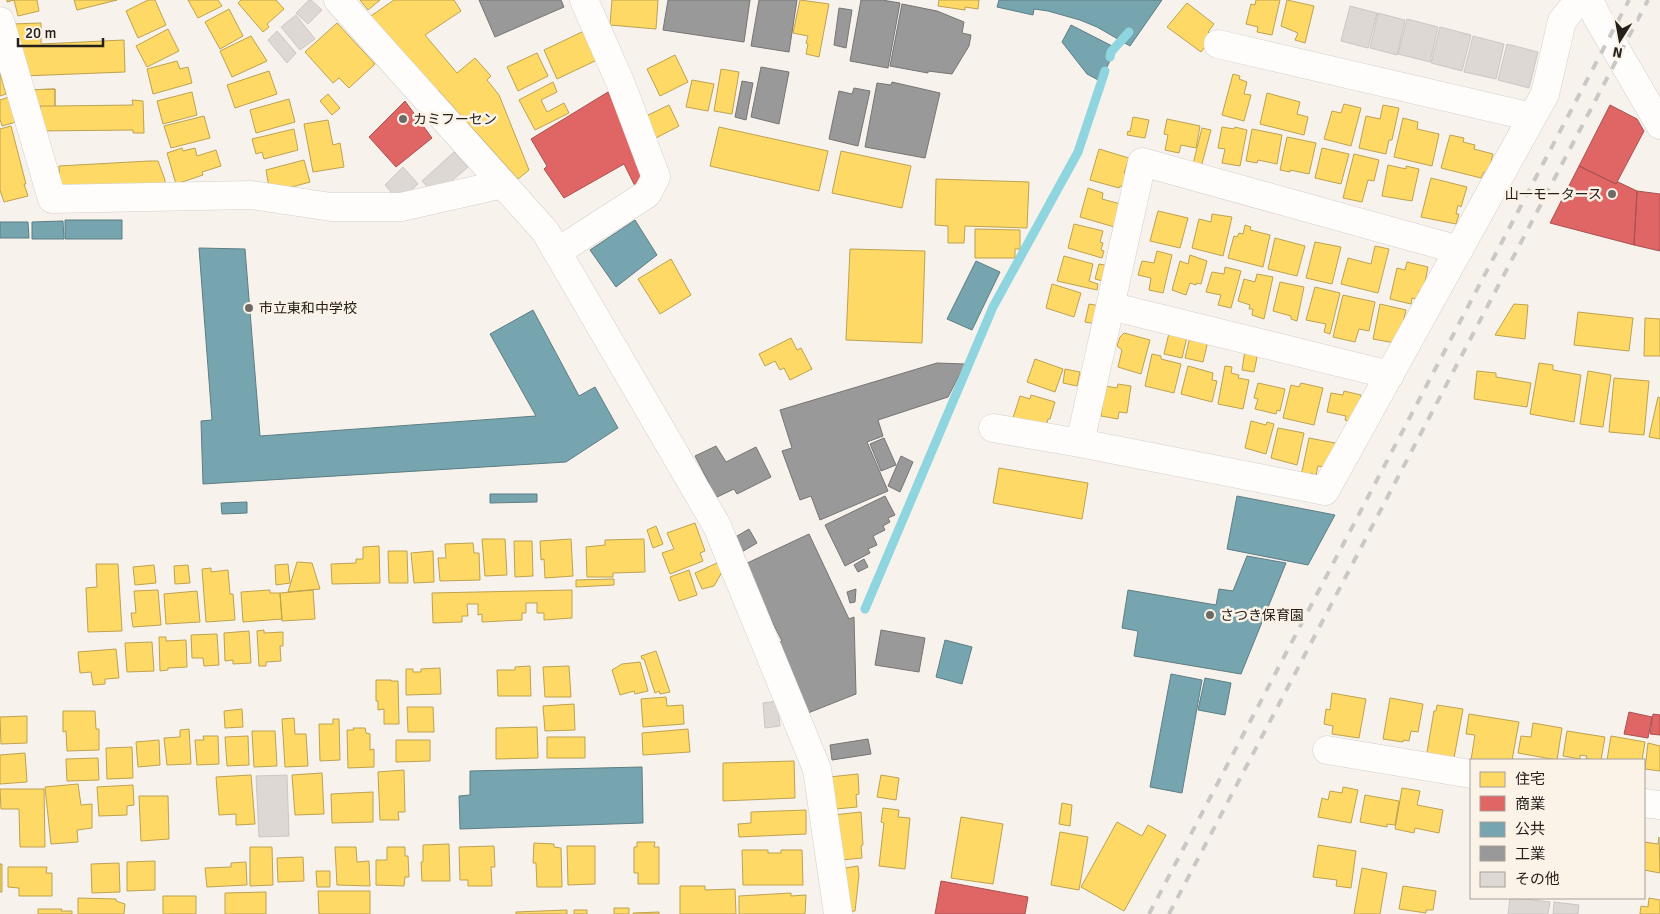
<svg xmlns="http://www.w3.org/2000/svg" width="1660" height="914" font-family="Signika,'Noto Sans JP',sans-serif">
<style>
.homes{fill:#ffd966;stroke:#bda250}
.shops{fill:#e06666;stroke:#a85150}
.public{fill:#76a5af;stroke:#5d7d83}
.industry{fill:#999;stroke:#767574}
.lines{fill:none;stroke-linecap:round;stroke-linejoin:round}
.stream{stroke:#8fd5df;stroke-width:9}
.building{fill:#ddd8d4;stroke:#ccc7c3}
.street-casing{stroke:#d3cfca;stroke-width:29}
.secondary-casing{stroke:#d3cfca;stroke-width:29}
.street{stroke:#fefdfc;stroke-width:28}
.secondary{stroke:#fefdfc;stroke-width:28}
.rail{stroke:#c9c8c6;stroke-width:4;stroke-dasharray:9 9;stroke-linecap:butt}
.poi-dot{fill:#6e6a65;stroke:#fcf3e8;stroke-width:2}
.labels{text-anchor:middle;stroke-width:5;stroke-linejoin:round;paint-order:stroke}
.poi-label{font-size:14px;fill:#24211d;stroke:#fcf3e8;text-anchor:start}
</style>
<rect width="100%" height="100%" fill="#f7f2ec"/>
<path class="homes" d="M7,0h30l2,11 -21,5 -4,-16 -7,2z
M74,0h43l-40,10z
M148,0h7l11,25 -28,13 -12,-27z
M188,0h30l4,6 -24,12z
M241,0h35l8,9 -17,15 2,3 -6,5 -25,-29z
M360,0h20l-12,10z
M394,0h60l7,11 -36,24 32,38 18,-15 16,18 -4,4 12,15 30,75 -11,9 -80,-89 -2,3 -68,-75z
M612,0h46l-2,29 -46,-4z
M800,0l29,4 -10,53 -13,-3 2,-10 -2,-1 2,-7 -15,-3z
M939,0h40l-1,9 -13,-2v3l-27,-4z
M1256,0h24l-8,35 -15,-3 1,-5 -12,-3 5,-20 4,1z
M1287,0l27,6 -9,37 -10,-3 3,-7 -17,-7z
M1187,3l27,21 -6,8 5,4 -12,16 -34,-25z
M229,9l14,27 -23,13 -15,-27z
M41,23v21l83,-4 1,32 -102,4 -11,-52z
M337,23l38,41 -26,24 -10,-10 -6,5 -28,-31z
M168,29l11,22 -32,16 -11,-21z
M584,31l13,29 -40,19 -13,-29z
M251,36l16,25 -35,16 -12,-26z
M537,53l11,23 -30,15 -11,-24z
M675,55l13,27 -28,14 -13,-27z
M177,61l3,8 8,-2 4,16 -39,11 -6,-25z
M721,69l18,3 -7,42 -18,-3z
M269,71l8,23 -42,14 -8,-23z
M0,73l6,21 -6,2z
M1233,74l7,2 -1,3 8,3 -3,12 7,1 -7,26 -22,-6z
M692,80l22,4 -6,27 -22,-4z
M553,82l4,10 -16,8 6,12 17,-9 5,10 -34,17 -16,-30z
M55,89v17l78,-1 -1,-5 11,1 1,32h-11v-3l-98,1 -11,-41z
M55,89v17h-15v25l-16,-41z
M192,92l5,23 -34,9 -6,-23z
M1267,93l33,9 -3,12 11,3 -4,18 -44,-11z
M328,94l12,14 -8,7 -12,-14z
M9,97l7,25 -14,4 -2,-7v-19z
M289,99l6,23 -39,11 -6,-23z
M1344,104l17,4 -10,38 -27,-7 8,-28 9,2z
M669,105l10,21 -23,12 -7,-15 -7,-5z
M1383,105l16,3 -7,32h-3l-3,14 -27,-6 7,-32 14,3z
M204,116l6,22 -39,10 -7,-22z
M1133,117l16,3 -4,18 -18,-3 1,-4 2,1z
M1403,118l15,4 -1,7 22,5 -7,32 -38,-9z
M1167,119l33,7 -4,22 -15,-3 -2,8 -14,-3 3,-15 -4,-1z
M328,120l5,25 7,-2 4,24 -31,5 -9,-48z
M11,126l15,58h-2l4,12 -24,6 -4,-12v-61z
M719,127l109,24 -9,40 -109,-25z
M1222,127l12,2 1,-2 12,3 -7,36 -18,-3 3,-14 -7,-1z
M1202,128l9,2 -11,41 -8,-3z
M294,129l4,21 -34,9 -2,-7 -6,2 -4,-15z
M1252,129l30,6 -5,29 -19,-4 -1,3 -11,-2z
M1450,135l14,3 -1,4 12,3 -1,4 19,5 -5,19 -4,-1 -3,6 -40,-10z
M1287,137l29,6 -7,31 -19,-4v2l-10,-2z
M182,148l1,3 12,-3 2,8 19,-6 5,16 -19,6 1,3 -27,9 -9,-31z
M1322,148l27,6 -8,30 -26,-6z
M1099,149l30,9 -5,15 4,1 -4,13 -4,-1 -1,2 -29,-8z
M841,151l70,15 -9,42 -70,-15z
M1354,154l25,6 -5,21 -6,-1 -6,22 -19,-4z
M304,160l6,22 -40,11 -4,-23z
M149,161h9l7,19 -1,10 -104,-1 -1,-23z
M1388,165l18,4v-3l13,3 -7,32 -30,-5z
M1431,178l36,9 -6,20 -3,-2 -2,9h3l-3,10 -35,-7z
M936,179l93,3 -2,46 -62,-2 -1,17h-16v-17l-13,-1z
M1088,188l15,5 -1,6 22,6 -6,23 -38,-11z
M1158,211l30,7 -8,30 -30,-7z
M1212,214l20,3 -9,39 -31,-8 7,-29 12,3z
M1074,224l29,7 -3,11 3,1 -2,7 3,1 -2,7 -34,-10z
M1245,225l6,2 -1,3 20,5 -7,32 -35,-9 6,-22 3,1 2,-4 4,1z
M975,229l45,1v19h-5v9h-40z
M1275,238l30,8 -8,30 -29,-7z
M1315,242l26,5 -9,37 -26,-6z
M1375,246l14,3 -11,44 -37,-9 7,-26 23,6z
M850,249l75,2 -3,92 -76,-3z
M1157,251l15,4 -9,38 -14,-3 2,-12 -13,-3 4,-14 12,2z
M1190,255l17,6 -6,23 -4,-1 -1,2 -6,-2 -4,12 -14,-5 8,-29 8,3z
M1064,256l29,8 -4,17 9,3 -1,6 -40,-9z
M671,259l20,36 -31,19 -22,-35z
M1407,262l21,5 -5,25 -4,-1 -2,8 -5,-1 -1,6 -21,-5 7,-31 8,2z
M1099,264l11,2 -3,16 -12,-3z
M1225,267l16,4 -10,37 -13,-3 3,-10 -15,-3 6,-20 12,2z
M1257,274l16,3 -9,42 -12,-4 1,-6h-4l1,-4 -12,-4 6,-22 11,3z
M1280,282l24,5 -7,34 -6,-2v-3l-18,-5z
M1052,284l29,9 -7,24 -28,-9z
M1315,287l25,6 -10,41 -6,-2 2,-8 -20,-4z
M1343,295l32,7 -6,29 -10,-2 -4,13 -22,-5z
M1089,304l11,2 -4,18 -11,-2z
M1380,304l26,6 -6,26 -5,7 -22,-4z
M1514,304l14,1 -3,34 -30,-4z
M1578,312l55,6 -4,33 -55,-6z
M1645,318l15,1v37h-16z
M1124,333l26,7 -9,34 -23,-7 4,-17 -5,-4 3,-9z
M1169,333l18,4 -5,21 -18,-4z
M1190,337l18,4 -5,21 -18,-4z
M791,338l6,12 4,-2 11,21 -22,11 -6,-12 -4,2 -5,-9 -10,5 -6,-12z
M1245,350l13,2 -4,20 -12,-2z
M1152,354l9,2v3l20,5 -7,29 -29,-7z
M1035,359l28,10 -8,23 -28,-10z
M1539,363l14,2v5l28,5 -7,47 -44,-8z
M1188,366l25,7 -1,7 5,1 -5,21 -31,-8z
M1225,366l7,1 -1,6 8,2 -1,3 11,2 -6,29 -25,-5z
M1065,369l15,3 -3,14 -14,-3z
M1477,371l19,2v4l35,6 -4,24 -53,-8z
M1588,371l23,4 -8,52 -23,-3z
M1614,378l35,3 -5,54 -35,-3z
M1258,383l27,6 -5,22 -3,-1 -1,4 -21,-5 3,-10 -4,-1z
M1301,383l22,5 -9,37 -31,-7 8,-33 8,2z
M1118,384l13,2 -4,27 -8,-1 -1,7 -17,-3 4,-30 12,2z
M1344,391l17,4 -6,28 -10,-3 1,-4 -19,-4 4,-19 12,2z
M1031,395l24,7 -5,17h-2l-3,11 -33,-9 8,-25 10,3z
M1658,397l2,1v41l-11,-2z
M1251,421l15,4 1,-3 7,2 -8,30 -21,-6z
M1278,428l26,5 -7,32 -26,-7z
M1309,438l31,6 -11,24 -11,-2 -2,9 -6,-2 -1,4 -8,-1z
M999,468l89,15 -6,36 -89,-16z
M695,523l10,28 -5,2 3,8 -33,13 -8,-21 12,-4 -7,-16z
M656,526l7,18 -10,4 -6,-18z
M482,539h23l2,36 -22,1z
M571,539l2,37 -28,2 -1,-19 -3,1 -1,-19z
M644,539l1,33 -32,1v4h-26l-1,-30 19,-2v-5z
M514,541h18l1,35 -18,1z
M473,543l1,10h5l1,27 -40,1 -2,-23h8l-1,-14z
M379,546l1,37 -48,1 -1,-20 25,-1v-4h7v-12z
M388,551h19l1,32h-19z
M433,551l1,31 -20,1 -3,-30z
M297,562l15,1 8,26 -32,3z
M717,563l5,9 -8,14 -12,3 -7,-16z
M96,564h22l4,67 -34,1 -2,-44 11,-1z
M288,564l2,19 -14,2 -1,-20z
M154,565l2,18 -21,2 -2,-18z
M188,565l2,18 -15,1 -1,-18z
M211,568v4l17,-2 2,24h3l2,26 -29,2 -4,-53z
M689,570l8,25 -18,6 -9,-24z
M614,579v6l-38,2v-7z
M158,590l3,35 -28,2 -2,-14h5l-2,-22z
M270,590v3h10l2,26 -39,3 -2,-30z
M313,590l2,29 -33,2 -2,-28z
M572,590v28l-28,2v-7h-7v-10h-11v10h-4v7l-40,2v-8l-4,1v-11h-11l1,12h-6v6l-29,1 -1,-30z
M197,591l3,31 -34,2 -2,-30z
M264,630v3l19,-1v14h-3l1,15 -15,1v4h-7l-2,-35z
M249,631l2,32 -18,1v-4l-8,1 -1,-28z
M217,634l2,31 -15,1 -1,-8h-11l-1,-23z
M159,637h7v4l20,-1 1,27 -19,1v2l-8,1z
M152,642l2,29 -27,1 -2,-29z
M116,649l3,29 -14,1v5l-12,1 -2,-13 -11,1 -2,-21z
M656,651l14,41 -10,2 -1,-3 -4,2 -11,-34h-2l-1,-3z
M640,662l8,29 -13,3 -1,-3 -14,4 -8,-25 10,-6z
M530,666l1,30h-33l-1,-26h18v-3z
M569,666l2,31h-26l-2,-30z
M440,668l1,26 -35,1v-26h7v3h8v-3z
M376,680h15v1h7l1,43h-15v-15l-6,1v-9h-2z
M1332,693l34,6 -7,39 -27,-4 1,-8 -9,-2 2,-15 4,1z
M666,697l1,9 16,-1 1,19 -41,3 -2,-28z
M1390,698l33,6 -5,28 -7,-1 -2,10 -6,-1v2l-20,-3z
M574,704l1,26 -30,1 -2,-25z
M1437,705l26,4 -9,49h-28l8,-47h2z
M407,707h26l1,25h-26z
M242,709l1,18 -18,1 -1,-17z
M63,711h32l1,18h3v21l-32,1 -1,-20 -3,1z
M1469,714l50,8 -7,38h-41l4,-25 -9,-1z
M27,716v27l-26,1 -1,-27z
M294,718l1,16h11l2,32 -23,1 -3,-48z
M333,719h6l1,41 -20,1 -1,-37h14z
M1533,723l29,5 -5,32 -39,-7 3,-17 10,1z
M537,727l1,31 -42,1v-31z
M353,728h12l1,5 4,1v16l4,-1v18l-26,1 -1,-38h7z
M189,729l2,35 -24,1 -3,-27 16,-1v-7z
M688,729l2,23 -47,3 -1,-22z
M252,731h23l2,35 -23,1z
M1567,731l38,6 -4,23 -15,-1 1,-3 -7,-1v4l-17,-3z
M203,736h15l1,28 -22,1 -2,-25h9z
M248,736l1,29 -22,1 -2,-29z
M1611,736l34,6 -3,18h-35z
M547,737h38v21h-38z
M159,740l1,25 -22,2 -2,-25z
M396,740h34v21l-34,1z
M1648,743l12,3v25l-15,-2z
M132,747l1,31 -26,1 -1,-31z
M25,753l2,29 -27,2v-29z
M98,758l1,22 -32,1 -1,-22z
M794,761l1,37 -72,3v-38z
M404,770l1,42h-7l1,8h-19l-2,-48z
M322,773l2,41 -29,1 -3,-40z
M858,774l1,20 -3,1 1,12 -21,2 -7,-32z
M251,775l4,49 -19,1v-11l-17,1 -3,-38z
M881,775l18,3 -3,22 -19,-3z
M78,784l3,21 11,-1v24l-15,2 1,12 -27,2 -6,-57z
M133,785l1,20 -7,1v9l-28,1 -2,-29z
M1343,787l15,3 -7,33 -33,-6 4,-19 6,2 2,-9 12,2z
M1402,788l18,3 -3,14 26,5 -4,23 -24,-5 -1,5 -19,-4z
M0,789h44l1,58h-25l-1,-38h-18z
M373,792v30l-41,1 -1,-29z
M1365,795l34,6 -4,24 -8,-1v3l-27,-5z
M139,796h29l1,43 -28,2z
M1062,803l10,2 -2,21 -11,-2z
M883,808l16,2 -1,7 12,1 -5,51 -26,-3 5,-43 -3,-1z
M806,810v24l-67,3 -1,-13 13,-1v-11z
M861,812l2,33 -2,1 1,12 -21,2 -8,-45z
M961,817l42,7 -10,60 -42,-6z
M1117,822l25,14 6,-11 18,10 -42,76 -43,-24z
M1060,832l28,5 -9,53 -28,-5z
M1659,837l1,36 -16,-3v-31v3l14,2z
M637,842h18l-1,5h5v37h-21v-11h-4v-26h3z
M534,843l20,1v3l7,1 1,39h-25l-1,-24h-3z
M449,844l1,37h-28l-1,-19h2v-17z
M1318,845l38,6 -5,37 -15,-2 1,-6 -24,-3z
M494,846l1,21h-4l1,19h-24v-6h-8l-1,-33z
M567,846h28v38l-27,1z
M250,847h22l1,38 -23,1z
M335,847h21l1,15 12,-1 1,25 -33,-1z
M387,847h18v9h3l1,21h-4l-1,9 -28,-1v-25h11z
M742,850h26v3h13v-3h21l1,35h-60z
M303,857l1,24 -26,1 -1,-24z
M155,861v29l-28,1v-29z
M246,862l1,23 -40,2 -2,-19 26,-1v-4z
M119,863l1,29 -28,1 -1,-29z
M0,864h2v28h-2z
M858,866l1,9 -4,36 -11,1 -5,-43z
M8,867h39l-1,6h6v23h-33v-8l-11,-1z
M1362,868l25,5 -7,41h-26z
M316,871h14v16h-13z
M680,886h25v4l30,-1 1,25h-56z
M1403,886l33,5 -3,19h-7v3l-27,-4z
M318,891h52v23h-51z
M266,892v22h-41v-21z
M791,893v3l15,-1 -1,19h-66v-18z
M163,896h33v18h-33z
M78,898l38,1v2l9,3 -1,10h-46z
M1649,898l11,2v14h-20l1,-8 7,1z
M614,908h15v6h-15z
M38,909h24l-1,2h11v3h-34z
M567,910v4h-51v-2z
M574,910h13v4h-13z
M659,912v2h-26v-1z"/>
<path class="shops" d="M608,92l32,64 8,25 -12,7 -12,-24 -60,34 -20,-29 3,-3 -16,-27z
M405,101l27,37 -36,29 -27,-30z
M1610,105l27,14 7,12 -28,53 -37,-18z
M1579,166l37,18 2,-2 19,9 -3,54 -84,-22z
M1637,191l23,3v57l-26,-6z
M1629,712l23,5 -4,21 -24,-4z
M1653,714l7,1v20l-10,-1z
M941,881l87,16 -3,17h-90z"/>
<path class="public" d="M999,0h163l-32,46 -33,-19 -17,-7 -32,-9 -14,-2 -1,6 -36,-8z
M1071,25l45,23 -10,21 2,2 -6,11 -15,-8 -25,-32z
M65,220h57v19h-57z
M635,220l22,35 -41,32 -26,-37z
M63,221l1,18h-32v-17z
M0,222h28l1,16h-29z
M199,248l46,1 15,187 276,-20 -46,-82 43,-24 46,86 16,-9 23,41 -52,34 -363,22 -2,-63 11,-1z
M976,261l24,11 -28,58 -25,-11z
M490,494h47v8l-47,1z
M1237,496l98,19 -27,50 -81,-16z
M247,502v11l-25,1 -1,-11z
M1247,556l39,7 -45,111 -107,-18 4,-25 -16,-3 6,-38 88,15 3,-16 14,2z
M945,640l27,7 -10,37 -26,-7z
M1171,674l31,6 -20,113 -32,-6z
M1205,678l26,5 -6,32 -27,-5z
M642,767l1,56 -183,6 -1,-33 11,-1v-24z"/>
<path class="industry" d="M479,0h82l3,7 -69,30z
M668,0h82l-6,42 -81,-12z
M759,0h38l-8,52 -38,-6z
M861,0h21l18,3 -12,65 -38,-7z
M902,4l35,7 27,11 -2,11 9,2 -2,11 -17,28 -24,-3v2l-38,-7z
M839,8l13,2 -6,38 -12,-3z
M761,67l28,5 -10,52 -28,-7z
M742,81l11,2 -7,37 -11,-3z
M892,82l48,11 -15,65 -60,-11 12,-64 14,2z
M854,88l16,3 -12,55 -29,-7 10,-48 13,3z
M937,363l28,1 -17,33 -70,23 5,16 -16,6 21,49 -68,29 -9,-24 -11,4 -18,-49 10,-3 -12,-38z
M884,438l12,27 -15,6 -11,-27z
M716,446l10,16 30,-15 15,30 -34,17 -3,-5 -21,10 -7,-14 3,-2 -14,-27z
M901,456l12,6 -13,30 -12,-6z
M885,496l10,19 -7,3 2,4 -7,4 2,4 -12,6 4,9 -9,4 2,4 -25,13 -20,-41z
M749,529l8,14 -17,10 -8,-14z
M809,534l40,85 5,-2 2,77 -48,19 -28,-71 2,-1 -39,-76z
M864,559l4,8 -10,5 -4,-7z
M856,589l-1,13 -5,1 -3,-11z
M881,630l44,8 -6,34 -44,-7z
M868,739l3,15 -39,6 -2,-15z"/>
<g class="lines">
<path class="stream" d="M1110,57l1,-5 18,-20
M865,609l128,-302 85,-155 27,-81"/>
</g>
<path class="building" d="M309,0h2l11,10 -14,14 -12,-11z
M1350,6l27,7 -9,35 -27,-7z
M1378,13l27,7 -8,35 -27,-7z
M296,15l19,24 -15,11 -19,-23z
M1407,19l31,8 -8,35 -32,-8z
M1440,27l31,8 -9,36 -31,-8z
M277,31l19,22 -9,10 -19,-23z
M1473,36l31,8 -8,35 -32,-7z
M1507,44l31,8 -9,36 -31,-8z
M454,152l14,15 -33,28 -13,-14z
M403,167l15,17 -19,17 -14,-16z
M777,701l3,25 -15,2 -2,-25z
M287,775l2,61 -30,1 -3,-61z
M1510,898h16v1l24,3 -2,12h-40z
M1554,902l25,3 -1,9h-25z"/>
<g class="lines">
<g class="street-casing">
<path id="street" d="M338,0l207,231 172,295 100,243 21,145
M0,21l52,178 199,-4 80,12h70l102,-23
M1218,44l314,73
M557,252l90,-58 9,-17 -35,-93 -37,-84
M1110,306l280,69
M993,428l87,15 245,48 220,-397 17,-73 17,-21
M1080,443l62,-281 317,88
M1327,750l144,24
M1644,803l16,2"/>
</g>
<g class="secondary-casing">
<path id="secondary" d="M1589,0l8,17 63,108"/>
</g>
<use href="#street" class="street"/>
<use href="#secondary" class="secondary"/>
<path class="rail" d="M1149,914l480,-914
M1169,914l479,-914"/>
</g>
<g class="poi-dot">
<circle cx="403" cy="119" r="5"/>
<circle cx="1612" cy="194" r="5"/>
<circle cx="249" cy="308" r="5"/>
<circle cx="1210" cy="615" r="5"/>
</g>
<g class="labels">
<g class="poi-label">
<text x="413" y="124">カミフーセン</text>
<text x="1602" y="199" text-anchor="end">山一モータース</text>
<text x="259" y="313">市立東和中学校</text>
<text x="1220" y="620">さつき保育園</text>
</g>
</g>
<rect x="1470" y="759" width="175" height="140" fill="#fcf3e8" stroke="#a69f97"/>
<rect x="1480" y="772" width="25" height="15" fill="#ffd966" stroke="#a69f97"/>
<text x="1515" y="784" font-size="15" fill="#24211d">住宅</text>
<rect x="1480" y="796" width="25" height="15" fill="#e06666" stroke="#a69f97"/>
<text x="1515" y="809" font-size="15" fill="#24211d">商業</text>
<rect x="1480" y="822" width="25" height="15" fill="#76a5af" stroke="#a69f97"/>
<text x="1515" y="834" font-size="15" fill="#24211d">公共</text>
<rect x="1480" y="846" width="25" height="15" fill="#999999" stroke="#a69f97"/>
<text x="1515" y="859" font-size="15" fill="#24211d">工業</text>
<rect x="1480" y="872" width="25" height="15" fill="#ddd8d4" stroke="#a69f97"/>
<text x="1515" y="884" font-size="15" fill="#24211d">その他</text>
<g transform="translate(1620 40) rotate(191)" stroke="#fcf3e8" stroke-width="4" paint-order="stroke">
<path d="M0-4L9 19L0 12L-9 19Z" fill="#24211d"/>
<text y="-8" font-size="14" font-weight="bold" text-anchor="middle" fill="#24211d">N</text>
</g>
<path d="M18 38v8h85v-8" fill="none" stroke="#24211d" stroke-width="2.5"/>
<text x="25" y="38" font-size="15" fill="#24211d" stroke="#fcf3e8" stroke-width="4" paint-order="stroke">20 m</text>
</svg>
